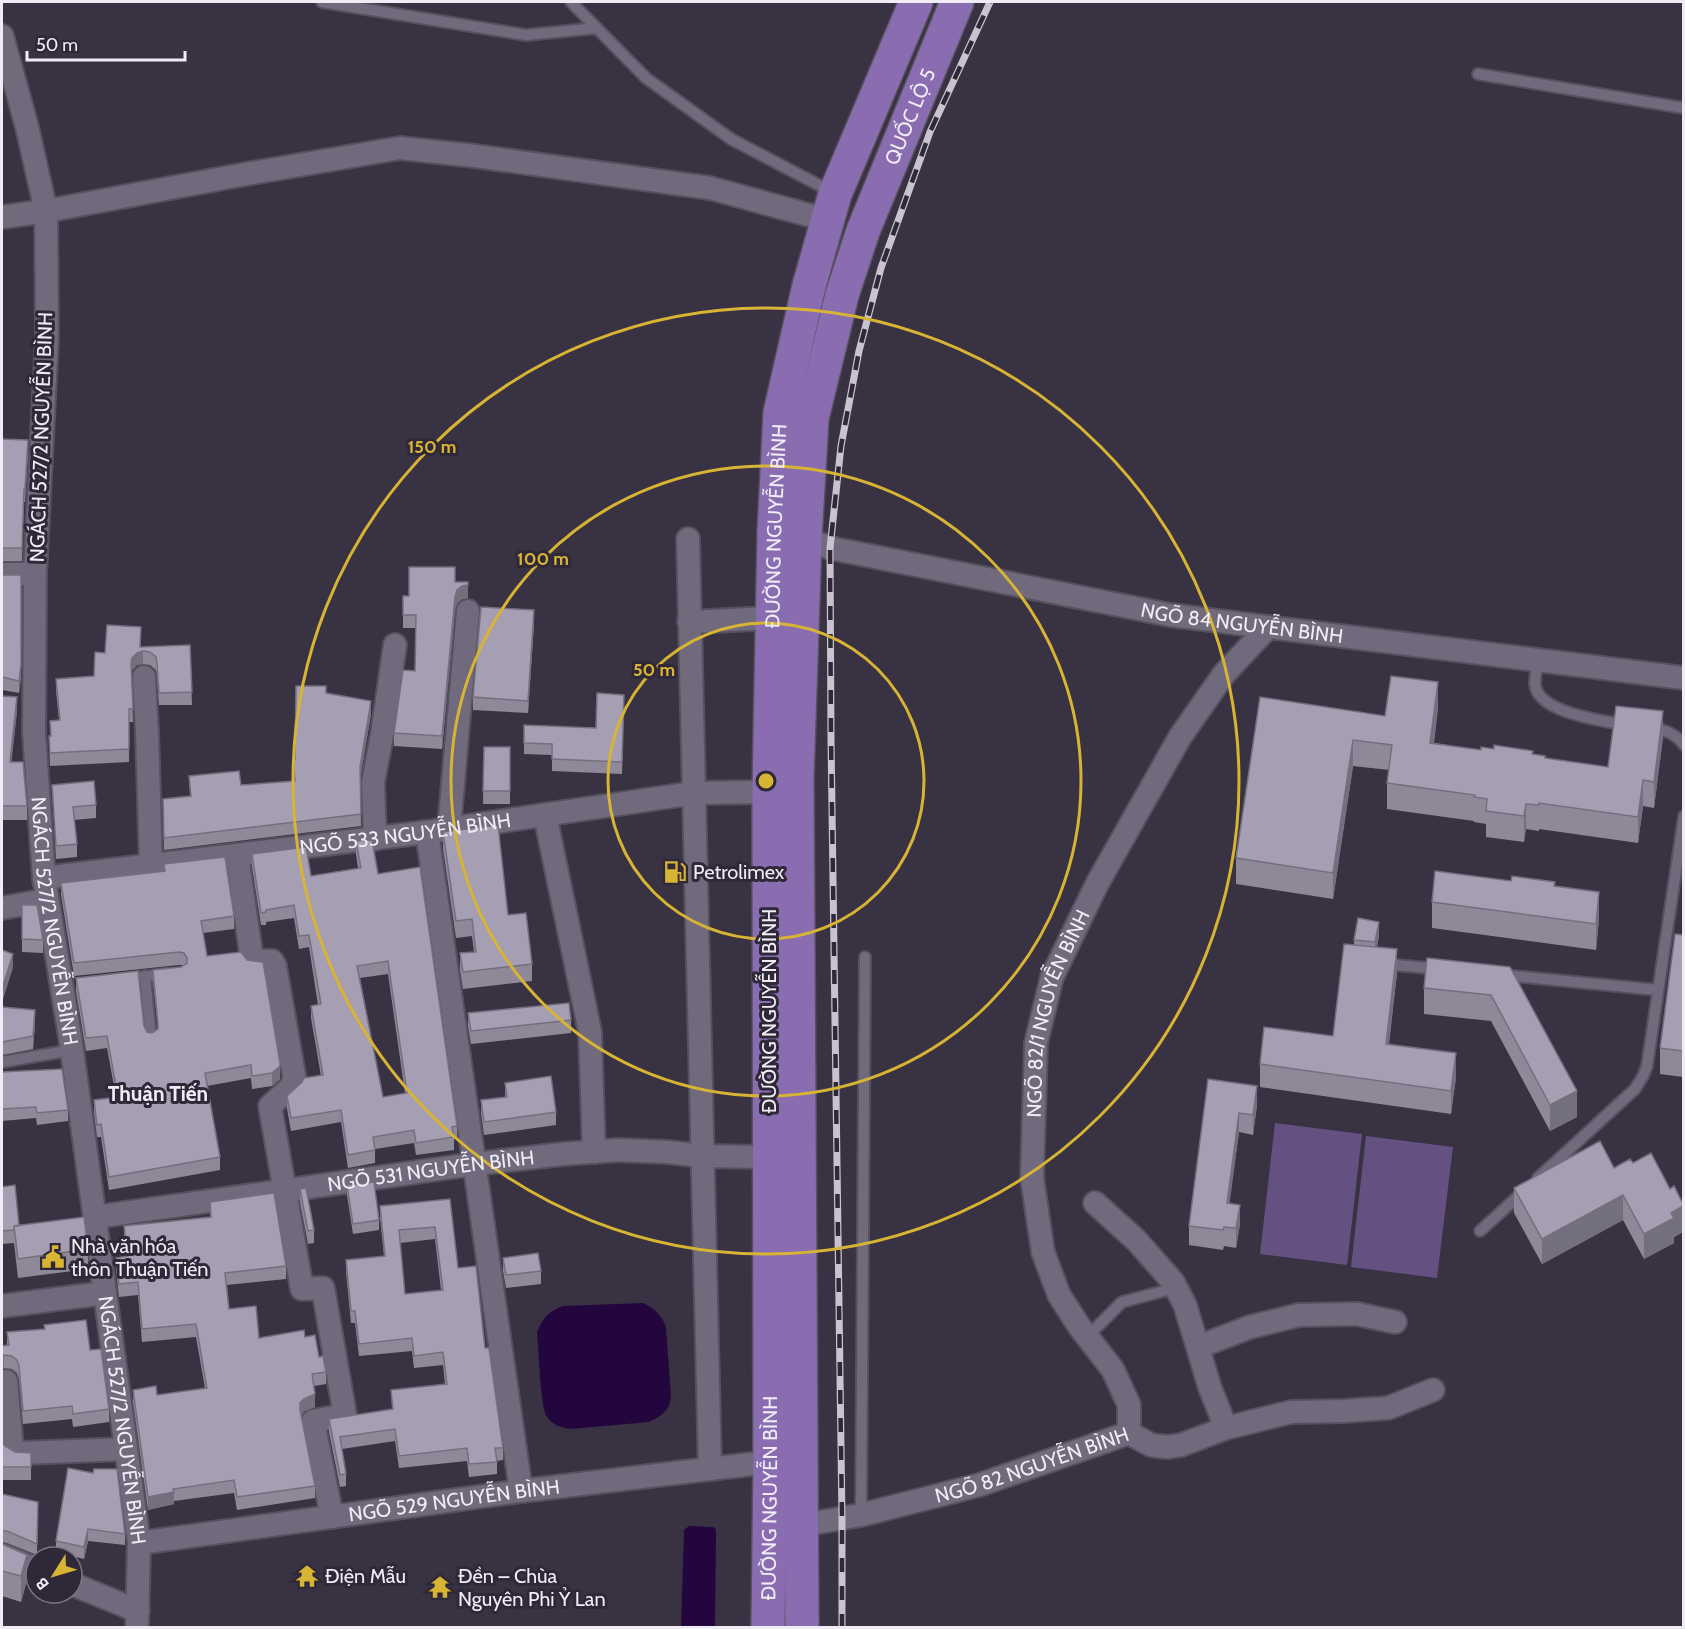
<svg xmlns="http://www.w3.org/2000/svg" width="1685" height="1629" font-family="Cabin,sans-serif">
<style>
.green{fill:#655082}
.water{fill:#24063f}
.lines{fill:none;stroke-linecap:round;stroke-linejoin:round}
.service-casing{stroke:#56515e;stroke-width:14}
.minor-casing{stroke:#56515e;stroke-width:26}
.trunk-casing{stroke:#56515e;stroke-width:36}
.service{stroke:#706a7c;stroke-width:10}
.minor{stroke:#706a7c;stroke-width:22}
.trunk{stroke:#8a6db1;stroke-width:33}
.rail-casing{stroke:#c8c3ce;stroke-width:7}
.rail{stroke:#2f2838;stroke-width:4.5;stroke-dasharray:14;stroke-linecap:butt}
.wall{fill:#8f8899;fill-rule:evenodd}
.shaded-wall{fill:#746f7d}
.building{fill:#a69eb2;stroke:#746f7d;stroke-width:1.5;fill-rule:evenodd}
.ring{fill:none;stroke:#d7b434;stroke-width:3}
.labels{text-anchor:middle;stroke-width:6;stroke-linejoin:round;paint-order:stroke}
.street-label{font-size:20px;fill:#f0ecf6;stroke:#2f2838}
.poi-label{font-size:20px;fill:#f0ecf6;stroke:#2f2838;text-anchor:start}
.neighbourhood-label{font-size:21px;font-weight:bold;fill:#f0ecf6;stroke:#2f2838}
.centre{fill:#d7b434;stroke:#2f2838;stroke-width:3}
.ring-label{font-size:18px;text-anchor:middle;font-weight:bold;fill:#d7b434;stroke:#2f2838;stroke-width:6;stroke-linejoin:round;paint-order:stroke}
</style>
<rect width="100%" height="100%" fill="#393242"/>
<path class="green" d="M1275,1123l87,11 -15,131 -87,-11z
M1366,1136l87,11 -16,131 -86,-11z"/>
<path class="water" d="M643,1303c11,5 20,13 23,25l5,69c-1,13 -10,20 -22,25l-78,7c-9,-1 -19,-4 -24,-12 -7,-11 -8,-68 -10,-84 5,-15 12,-22 26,-27z
M689,1526l23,1 3,1 1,3 -1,96h-34l3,-97z"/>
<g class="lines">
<g class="service-casing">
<path id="service" d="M322,2l204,33 71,-7
M571,2l75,76 85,61 101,53
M1478,74l206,34
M1539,660c-2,7 -4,16 -4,24 2,29 69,37 91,41
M1650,728c15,2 25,5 34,17
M1384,964l56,5
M1503,975l155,15
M145,976l6,62
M125,979l41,-5
M2,1062l70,-12
M1538,1178l97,-89 8,-13 4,-10 37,-250
M1480,1231l44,-40
M1087,1337l35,-35 53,-14
M861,1515l4,-558"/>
</g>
<g class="minor-casing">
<g id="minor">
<path id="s1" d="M2,36l25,91 19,84 1,127 -12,236 -1,158 10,146 27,165 68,500 -2,85"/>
<path d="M2,217l44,-6 200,-37 154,-26 75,8 235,32 117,32"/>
<path id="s2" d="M805,538l25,10 340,67 514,63"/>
<path d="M688,539l22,930"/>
<path d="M2,574h33"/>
<path d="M689,622l83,-4"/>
<path d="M144,677l3,55 4,134"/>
<path d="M545,815l45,217 4,120"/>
<path d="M449,829l19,-218"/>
<path d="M427,832l94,659"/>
<path d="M375,839l-2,-57 9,-47 13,-90"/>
<path d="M237,855l14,98 3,8h18l3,5 19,109 -1,10 -23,21 32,183 21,-1 22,127 -32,6 19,96"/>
<path id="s3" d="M44,878l383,-46 267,-39 75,-1"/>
<path d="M2,908l45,-8"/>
<path d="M1095,1203l41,37 37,42 12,23 25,83 16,40"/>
<path id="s4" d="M95,1217l379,-53 89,-10 54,-4 51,2 34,4 68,1"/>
<path d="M2,1306l103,-13"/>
<path d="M1198,1347l52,-20 49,-12 58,-1 38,8"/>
<path d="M6,1381l6,67 9,5 105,-4"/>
<path id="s5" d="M1129,1433v-28l-16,-35 -34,-44 -20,-31 -16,-43 -11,-74 4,-135 16,-66 45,-93 83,-147 44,-63 44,-47"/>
<path id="s6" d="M802,1525l59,-10 118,-30 150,-52 22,12 15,2 15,-2 45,-17 65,-16 52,-1 45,-3 45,-18"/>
<path id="s7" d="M139,1543l382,-52 249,-29"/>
<path d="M2,1555l34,14"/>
<path d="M72,1584l66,27"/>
</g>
</g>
<g class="trunk-casing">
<g id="trunk">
<path id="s8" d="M768,1628l2,-166 -1,-670 5,-259 6,-120 29,-127 26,-92 81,-192"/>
<path id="s9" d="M802,1628l-5,-850 8,-240 7,-120 30,-123 21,-64 94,-229"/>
</g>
</g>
<use href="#service" class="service"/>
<use href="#minor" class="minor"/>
<use href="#trunk" class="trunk"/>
<g class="rail-casing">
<path id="rail" d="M842,1628v-110l-11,-780 -1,-190 11,-102 18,-95 22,-83 49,-136 60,-130"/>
</g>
<use href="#rail" class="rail"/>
</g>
<path class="wall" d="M2,439l26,14 -3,49h-1l-2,59h-20z
M2,575l19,102 -2,16 -17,-3z
M455,582h13v16l-6,1 -5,4 -2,7 -13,139 -48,-3v-13l21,-62 1,-43h-13v-32h6z
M534,623l-6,90 -55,-3v-13z
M190,645l2,60h-33l-2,-29 -1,-6 -6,-5 -7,-1 -6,1 -5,5 -1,5 2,47h-4v40l-79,4 -1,-30h1v-15l9,-1 -3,-29v-12l38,-3 11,-23 36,-6z
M326,693l45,21 -11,64 1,48 -197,24 -1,-51 27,-3 -1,-20 52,9 53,-4 -1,-22h2z
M2,696l15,15 -6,51 16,44v14h-25z
M1260,697l125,19 53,-8 -4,35 47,7 52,4 12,4 63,9 55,-30 -9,71 -11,-2 -5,37 -99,-14v2l-13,-2 -2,13 -38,-5v-13l-12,-2v-1l-87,-12v-26l2,-13 -36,-4 -20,133 -97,-15v-26z
M624,706l-2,68 -70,-3v-16l-28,-1v-29l72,3z
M484,747h26v57h-27z
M52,785l44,20v13l-22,2 3,24v13l-21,2z
M443,832l65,83 24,49v17l-69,8 -3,-19v-17l14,-1 -2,-16 -16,2 -13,-89z
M356,841l22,33 79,252v13h-3v11l-38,5 -2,-12 -39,6v14l-27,5 -7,-46 -50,9 -4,-22v-13l34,-20 -10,-58v-12l7,-1 -9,-58 -10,2 -5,-31 -28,4v3h-5l-9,-58v-13l59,22 47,-8 -2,-14zM388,974l17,119 -22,4 -23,-119z
M164,864l70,52v13l-31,4 4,23 73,123 -8,7 -20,3 -1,-11 -44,8 13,71v13l-111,20 -8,-53h-4l-3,-24v-13l22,-3 -9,-49 -21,3 -10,-60v-13l68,48 3,6 5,1 6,-5 -5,-46v-12l28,-3 2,-2h-4l-105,11 -13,-81v-12l103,-12z
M1555,887l44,31 -3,32 -164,-22v-26z
M22,905l21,35v13l-21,-1z
M1379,935l-2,12 20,26 -8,71 67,33 -5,37 -191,-27v-23l73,-28 21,-91v-5z
M1683,935v142l-23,-3v-26z
M2,950l11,17 -11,35z
M1510,967l67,150 -27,14 -59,-110 -67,-7v-26z
M2,1007l33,16 -2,26 -31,6z
M468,1013l103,7v13l-100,11 -3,-18z
M2,1072l66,38v11l-31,4 -1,-7 -34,3z
M1208,1079l49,26 -4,30 -14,-3 -10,72 11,20 -4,24 -12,-2 -1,4 -34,-5v-19z
M505,1083l51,29v13l-72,10 -3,-22v-13l24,-3z
M1633,1163l37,26 13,15v28l-9,5v6l-30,16 -21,-39 -81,44 -28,-51v-25l100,-20z
M347,1185l32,35v10l-26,4 -6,-39z
M2,1187l17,39 69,23v20l-70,9 -4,-35 -12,1z
M300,1189l14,41v13l-6,1 -8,-42z
M450,1199l8,69 27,80 18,100v12l-6,1v13l-28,3 -2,-16 -68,7 -4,-27 -53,8 4,25v12l-6,1 -11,-55v-13l63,-10 -1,-19 54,-6 -2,-19 -29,3 -2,-17 -53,5 -4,-33h-4l-5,-51v-12l38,-4 -4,-38v-12zM435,1239l6,51 -36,4 -5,-51z
M210,1202l76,64v13l-59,6 2,24 30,29 46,-1 14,20 7,15v12l-12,2 1,21 -11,4 -3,5 14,70v12l-78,12 -3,-17 -60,8v3l-26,6 -15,-108v-12l24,5 48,-7 -9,-51 -54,5 -4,-47 -19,2 -3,-27v-12l10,-1 -2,-19v-12l86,-9z
M503,1258l38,13v13l-35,4 -3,-17z
M7,1332l83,18 19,59v13l-36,5 -1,-8 -49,5 -4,-45 -2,-6 -5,-4 -8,-1 -2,1v-23l5,-1z
M2,1443l3,3 10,6 16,1v27h-29z
M93,1473l32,61v11l-37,-4 -4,18 -28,-7v-11z
M2,1494l36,8 -1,53 -30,-12 -5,-1z
M2,1544l25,36 -6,22 -19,-6z"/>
<path class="shaded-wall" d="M21,575v102l-2,16v-12z
M468,585v13l-6,1 -5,4 -2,7 -13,139v-13l13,-139 2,-7 5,-4z
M534,610v13l-6,90v-12z
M141,627l-1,25 3,-1v13l-6,1 -5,5 -1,7v-13z
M1438,682v26l-8,61v-26z
M17,697v14l-7,65v-14z
M371,701v13l-11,66v-13z
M1663,711v26l-9,71v-26z
M1353,740v26l-20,133v-26z
M1643,780v26l-5,37v-26z
M1526,804v25l-2,13v-26z
M1599,892v26l-3,32v-26z
M1379,922v13l-4,21v-14z
M1397,949v24l-11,94v-23z
M13,954v13l-11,35v-13z
M35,1010v13l-2,26v-13z
M1456,1053v24l-5,37v-23z
M280,1063v16l-8,7v-13z
M1257,1086v19l-4,30v-20z
M1577,1091v26l-27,14v-26z
M1239,1113v19l-12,91v-20z
M1623,1195v25l-81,44v-25z
M1240,1205v19l-4,24v-20z
M1683,1206v26l-9,5v6l-30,16v-25l27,-21z
M4,1355v13l-2,1v-13z
M315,1394v13l-11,4 -4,5v-13l4,-4z
M174,1492v12l-26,6v-13z
M88,1529v12l-4,18v-12z
M27,1555v25l-6,22v-26z"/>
<path class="building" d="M2,439l26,1 -3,49h-1l-2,59h-20z
M409,567h46v15h13v3l-6,1 -5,4 -2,7 -13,139 -48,-3 9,-63 12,1 1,-56h-13v-19h6z
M2,575h19v90l-2,16 -17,-4z
M481,607l53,3 -6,91 -55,-4z
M107,625l34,2 -1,20 50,-2 2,47 -33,1 -2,-29 -1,-7 -6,-5 -7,-1 -6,2 -5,5 -1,6 2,45h-4v40l-79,4 -1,-17h2l-1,-15 10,-1 -4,-41 38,-3 1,-24 10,1z
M1391,676l47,6 -8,61 51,7v-3l13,2v-4l39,6 -1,3 13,2v2l63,9 8,-61 47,5 -9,71 -11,-2 -5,37 -99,-14v2l-13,-1 -2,12 -38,-5 1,-12 -13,-2 1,-2 -88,-12 5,-38 -39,-5 -20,133 -97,-15 24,-161 125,19z
M296,686h30v7l45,8 -11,66 1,47 -197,24 -1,-39 28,-3 -2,-20 50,-5 2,14 54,-4 -2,-22h2z
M597,693l27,2 -2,67 -70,-3v-15l-28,-1v-18l72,3z
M2,696l15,1 -7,65h13l4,44h-25z
M484,747h26v44h-27z
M94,781l2,24 -23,2 4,37 -21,2 -4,-61z
M498,825l10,90 18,-2 6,51 -69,8 -3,-19 16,-1 -4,-33 -16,2 -13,-89z
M372,840l6,34 42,-7 37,259 -5,1 2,10 -38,6 -2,-13 -41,7 2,13 -27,5 -7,-45 -50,8 -4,-22 15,-14 2,-4 19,-3 -12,-69 10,-2 -12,-69 -10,1 -5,-31 -28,5v2l-5,1 -9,-59 54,-7 5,29 50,-8 -5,-27zM388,961l19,132 -24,4 -26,-131z
M225,857l9,59 -33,5 6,35 34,-4 6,8 16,2 17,101v3l-8,7 -20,3 -1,-11 -46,8 15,84 -111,20 -8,-53 -4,1 -3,-25 24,-3 -11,-61 -21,2 -10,-60 62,-7 6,55 3,6 5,1 6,-4v-4l-5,-55 28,-3 6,-4v-5l-3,-5 -5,-1 -105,11 -13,-80 104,-12 -1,-7z
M1435,871l76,10 1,-5 43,6 -1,4 45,6 -3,32 -164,-22z
M22,905h15l6,35 -21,-1z
M1358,918l21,4 -4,20 -21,-2z
M1675,934l8,1v116l-23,-3z
M1344,944l53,5 -11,95 70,9 -5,38 -191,-27 4,-37 69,9z
M2,950l11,4 -11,35z
M1427,958l83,9 67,124 -27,14 -59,-110 -67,-7z
M569,1003l2,17 -100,11 -3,-18z
M2,1007l33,3 -2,26 -31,6z
M62,1069l6,41 -31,3 -1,-6 -34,2v-37z
M551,1076l5,36 -72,10 -3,-22 26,-3 -2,-14z
M1208,1079l49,7 -4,29 -14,-2 -12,90 13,2 -4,23 -12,-1 -1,3 -34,-4z
M1600,1141l14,27 16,-9 3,4 18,-10 19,36 4,-3 9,18v2l-12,7 3,5 -30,16 -21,-39 -81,44 -28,-51z
M374,1182l5,38 -26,4 -6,-39z
M15,1185l4,41h-5v4l-12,1v-44z
M306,1188l8,42 -6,1 -8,-42z
M274,1193l12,73 -61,7 4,36 27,-3 3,32 45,-8 1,7 10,-2 4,22 4,-1 3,16 -14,2 3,20 -11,5 -4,4v7l15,76 -78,11 -3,-17 -61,9 1,3 -26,5 -15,-107 23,-4 1,9 50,-7 -11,-64 -54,5 -4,-47 -19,2 -3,-26 12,-2 -4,-30 87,-9 -1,-15z
M450,1199l8,69 18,-2 9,82h4l14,100h-8l2,14 -28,2 -2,-16 -68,8 -4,-27 -55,8 6,37 -6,1 -11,-56 64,-10 -2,-19 56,-6 -4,-32 -29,4 -2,-18 -53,6 -4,-33h-4l-5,-51 39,-4 -5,-50zM435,1227l8,63 -38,4 -6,-64z
M84,1217l4,32 -70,10 -4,-33z
M538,1253l3,18 -35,4 -3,-17z
M86,1320l4,30 11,-1 8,60 -36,5 -1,-8 -49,5 -4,-45 -2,-6 -5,-4 -8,-1 -2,1v-10l7,-1 -2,-13 38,-3 -1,-4z
M2,1443l3,3 10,6 16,1v14h-29z
M68,1468l25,5 1,-4h23l8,65 -37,-5 -4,18 -28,-6z
M2,1494l36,8 -1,42 -30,-13h-5z
M2,1544l25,11 -6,21 -19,-5z"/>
<g class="ring">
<circle cx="766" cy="781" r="158"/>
<circle cx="766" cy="781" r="315"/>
<circle cx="766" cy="781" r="473"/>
</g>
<defs>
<g id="fuel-bare" transform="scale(1.8)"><path d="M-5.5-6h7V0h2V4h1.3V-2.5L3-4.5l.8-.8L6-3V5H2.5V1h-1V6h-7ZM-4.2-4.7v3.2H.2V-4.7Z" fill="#d7b434" stroke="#2f2838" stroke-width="2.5" paint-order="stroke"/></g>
<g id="civic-bare" transform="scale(1.8)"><path d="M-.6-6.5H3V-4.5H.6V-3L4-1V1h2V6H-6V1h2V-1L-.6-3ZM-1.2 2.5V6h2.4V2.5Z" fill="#d7b434" stroke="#2f2838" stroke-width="2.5" paint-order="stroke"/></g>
<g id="temple-bare" transform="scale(1.8)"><path d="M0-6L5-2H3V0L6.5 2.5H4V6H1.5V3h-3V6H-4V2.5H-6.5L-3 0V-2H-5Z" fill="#d7b434" stroke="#2f2838" stroke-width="2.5" paint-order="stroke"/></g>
</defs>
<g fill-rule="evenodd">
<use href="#fuel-bare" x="675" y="872"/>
<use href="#civic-bare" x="53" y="1257"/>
<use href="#temple-bare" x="307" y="1576"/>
<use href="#temple-bare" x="440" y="1587"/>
</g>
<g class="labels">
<g class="street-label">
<text dy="7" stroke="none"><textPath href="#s9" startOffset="1528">QUỐC LỘ 5</textPath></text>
<text transform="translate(41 437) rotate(-88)" y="7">NGÁCH 527/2 NGUYỄN BÌNH</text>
<text dy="7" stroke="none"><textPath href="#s8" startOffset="1102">ĐƯỜNG NGUYỄN BÌNH</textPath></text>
<text dy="7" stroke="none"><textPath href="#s2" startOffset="446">NGÕ 84 NGUYỄN BÌNH</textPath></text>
<text dy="7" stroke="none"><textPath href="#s3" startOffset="364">NGÕ 533 NGUYỄN BÌNH</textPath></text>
<text dy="7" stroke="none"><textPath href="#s1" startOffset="892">NGÁCH 527/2 NGUYỄN BÌNH</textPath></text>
<text transform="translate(769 1011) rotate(-90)" y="7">ĐƯỜNG NGUYỄN BÌNH</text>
<text dy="7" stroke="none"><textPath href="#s5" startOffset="448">NGÕ 82/1 NGUYỄN BÌNH</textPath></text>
<text dy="7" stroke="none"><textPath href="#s4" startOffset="339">NGÕ 531 NGUYỄN BÌNH</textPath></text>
<text dy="7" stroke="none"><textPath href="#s1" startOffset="1396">NGÁCH 527/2 NGUYỄN BÌNH</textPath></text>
<text dy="7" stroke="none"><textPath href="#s6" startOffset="238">NGÕ 82 NGUYỄN BÌNH</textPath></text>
<text dy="7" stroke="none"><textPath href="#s8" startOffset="130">ĐƯỜNG NGUYỄN BÌNH</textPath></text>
<text dy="7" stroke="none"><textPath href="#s7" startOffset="318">NGÕ 529 NGUYỄN BÌNH</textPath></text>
</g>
<g class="poi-label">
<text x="693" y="879">Petrolimex</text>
<text x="71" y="1253">Nhà văn hóa<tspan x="71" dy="23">thôn Thuận Tiến</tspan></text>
<text x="325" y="1583">Điện Mẫu</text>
<text x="458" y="1583">Đền – Chùa<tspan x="458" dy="23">Nguyên Phi Ỷ Lan</tspan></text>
</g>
<g class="neighbourhood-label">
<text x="158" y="1101">Thuận Tiến</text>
</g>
</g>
<circle cx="766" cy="781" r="9" class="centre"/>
<g class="ring-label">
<text x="432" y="453">150 m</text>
<text x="543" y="565">100 m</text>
<text x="654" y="676">50 m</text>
</g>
<rect width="1685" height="1629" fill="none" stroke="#f0ecf6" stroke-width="6"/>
<g transform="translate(54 1575) rotate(233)"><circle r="28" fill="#2f2838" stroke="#7c7684" stroke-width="1.5"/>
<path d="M0-4.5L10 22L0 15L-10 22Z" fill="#d7b434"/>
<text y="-9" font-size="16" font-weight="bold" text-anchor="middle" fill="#f0ecf6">B</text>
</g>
<path d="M27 51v9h158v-9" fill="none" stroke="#f0ecf6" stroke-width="3"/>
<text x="36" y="51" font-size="18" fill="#f0ecf6" stroke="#2f2838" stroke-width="4.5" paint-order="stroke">50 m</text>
</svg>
